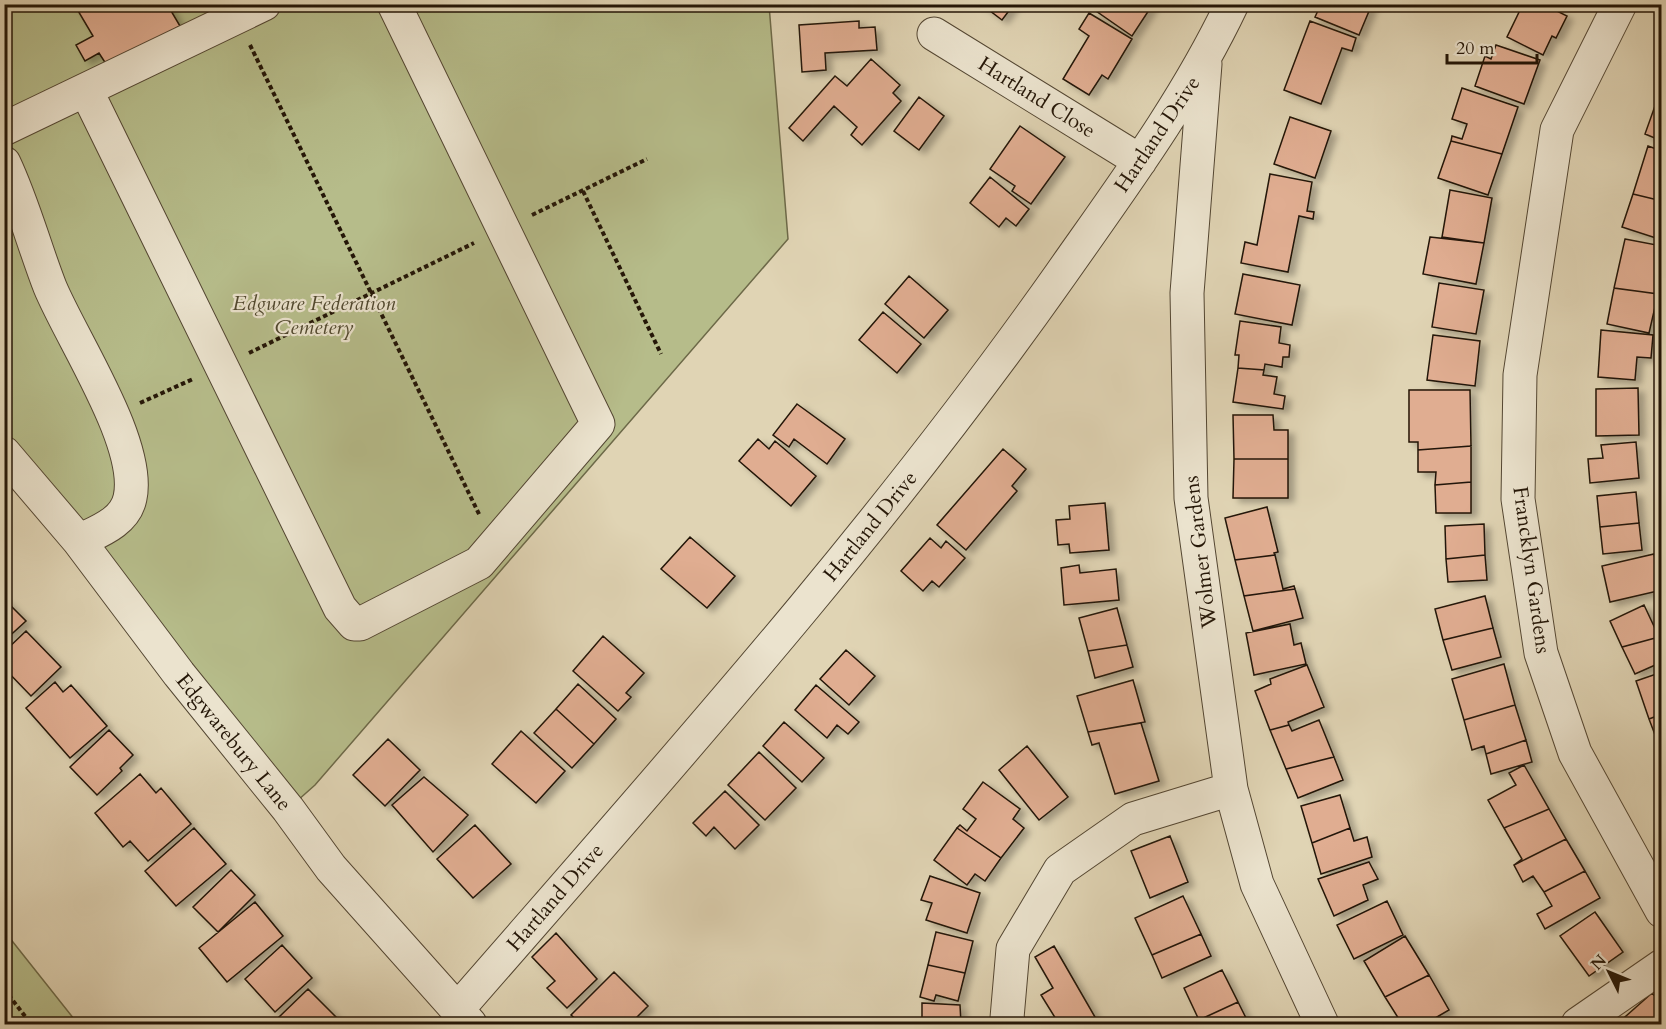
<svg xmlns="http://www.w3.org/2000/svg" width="1666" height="1029" font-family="Cardo,serif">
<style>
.green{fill:#b6bc8a;stroke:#6d6948;stroke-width:1.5}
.building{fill:#e0ad91;stroke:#241607;stroke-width:1.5;filter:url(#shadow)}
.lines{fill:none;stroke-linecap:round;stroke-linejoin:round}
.minor-casing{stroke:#534632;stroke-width:35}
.path{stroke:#241607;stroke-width:4;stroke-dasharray:4.5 3;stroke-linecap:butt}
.minor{stroke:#ebe3ce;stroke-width:33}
.labels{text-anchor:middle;stroke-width:4.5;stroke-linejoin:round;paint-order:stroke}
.street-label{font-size:21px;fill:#241607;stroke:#ebe3ce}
.park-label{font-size:21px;font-style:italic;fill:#50482e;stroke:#ebe3ce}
</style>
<defs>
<filter id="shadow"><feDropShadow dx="6" dy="4" stdDeviation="3" flood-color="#0004"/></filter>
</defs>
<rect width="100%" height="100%" fill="#e0d4b4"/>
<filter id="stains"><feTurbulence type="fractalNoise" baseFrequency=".00333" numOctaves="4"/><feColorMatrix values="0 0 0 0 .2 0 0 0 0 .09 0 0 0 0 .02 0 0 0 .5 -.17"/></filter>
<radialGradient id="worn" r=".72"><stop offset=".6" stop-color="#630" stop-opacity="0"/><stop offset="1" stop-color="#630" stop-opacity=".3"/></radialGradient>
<path class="green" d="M4,5h765l19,234 -473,546 -27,24 -283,-356z
M5,932l73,92h-73z"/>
<path class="building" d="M74,4h93l13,22 -72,41 -9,-14 -14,8 -9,-16 17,-9z
M981,4h33l-12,16z
M1100,4h53l-21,32 -36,-25z
M1321,4h51l-13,31 -44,-18z
M1523,4h20l24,12 -11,22 -4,-2 -9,19 -36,-18z
M1089,13l43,26 -24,40 -6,-4 -13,20 -26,-16 26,-43 -10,-7z
M859,21v7l16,-1 2,23 -52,3 1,17 -24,2 -3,-47z
M1310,21l46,17 -4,13 -10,-3 -21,56 -37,-14z
M1496,45l44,15 -16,44 -49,-18 10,-30 6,3z
M871,59l29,26 -7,8 8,8 -39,44 -11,-10 6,-8 -23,-21 -31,35 -14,-13 46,-52 12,10z
M1462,88l56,19 -16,47 -51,-13 1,-5 10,3 5,-15 -15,-5z
M1661,89h1v52l-17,-7z
M919,97l25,19 -25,34 -25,-19z
M1290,117l41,14 -16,47 -41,-14z
M1020,126l45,31 -34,47 -19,-13 3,-5 -25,-17z
M1451,141l51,13 -14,41 -50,-17z
M1648,146l14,5v50l-29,-7z
M1270,174l42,8 -5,29 7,1 -1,7 -14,-3 -11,56 -47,-9 4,-21 12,3z
M990,177l39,32 -13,17 -10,-8 -7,9 -29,-24z
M1450,190l42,8 -8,45 -42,-6z
M1633,194l29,7v39l-40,-13z
M1430,237l54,6 -8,41 -53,-10z
M1625,239l37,7v29l-4,19 -44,-6z
M1243,274l57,11 -8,40 -57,-11z
M909,276l39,34 -24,28 -39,-34z
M1439,283l45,7 -8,44 -44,-7z
M1614,288l44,6 -9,39 -42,-9z
M883,312l38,32 -24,29 -38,-33z
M1240,321l41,6 -2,16 11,2 -1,12h-6l-1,10 -17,-3 -1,6 -26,-2 1,-13h-4z
M1601,330l52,5 -2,23 -14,-1 -2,23 -37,-3z
M1433,335l47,6 -5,45 -48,-6z
M1238,368l26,2 -1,5 14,2 -3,17 11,2 -2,13 -50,-7z
M1638,388l1,47 -43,1v-47z
M1409,390h61l1,56 -53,4v-8h-9z
M797,404l48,35 -18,25 -33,-25 -5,8 -16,-12z
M1233,415h40l1,15h14v29h-54z
M758,439l11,10 6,-8 41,35 -25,30 -52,-45z
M1636,442l3,36 -49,5 -2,-24 15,-1 -2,-13z
M1471,446v36l-36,3 1,-13h-18v-22z
M1003,449l23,20 -14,17 5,5 -51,59 -29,-25z
M1234,459h54v39h-55z
M1471,482v31h-35l-1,-28z
M1636,492l3,31 -39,4 -3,-31z
M1105,503l4,47 -39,3 -1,-9 -11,1 -2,-25 14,-1 -1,-13z
M1267,507l11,45 -4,1 1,2 -40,5 -10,-42z
M1639,523l3,27 -39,4 -3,-27z
M1484,524l1,31 -39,4 -1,-33z
M690,537l45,39 -28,32 -46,-39z
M930,538l11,10 5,-7 19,17 -26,29 -7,-6 -9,10 -22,-20z
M1654,554l8,36 -52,12 -8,-36z
M1275,555l8,34 11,-3 1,3 -51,7 -9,-36z
M1485,555l2,25 -39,2 -2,-23z
M1079,565l1,8 36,-4 3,31 -55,5 -3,-37z
M1295,589l8,29 -50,13 -9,-35z
M1485,596l8,32 -50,12 -8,-31z
M4,599l22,22 -22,20z
M1644,605l15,32 -37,10 -12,-26z
M1117,608l10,37 -39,6 -9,-33z
M1290,624l4,21 7,-2 5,21 -52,11 -8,-42z
M1493,628l8,29 -49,13 -9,-30z
M26,631l35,36 -30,29 -27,-28v-16z
M603,636l41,37 -18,20 5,4 -13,14 -45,-40z
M1659,637l3,25 -27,12 -13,-27z
M1127,645l6,22 -38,11 -7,-27z
M846,650l29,26 -26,29 -29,-26z
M1504,664l11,41 -51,15 -12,-41z
M1307,665l17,42 -36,15 1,3 -19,5 -15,-39 16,-7 -1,-5z
M1662,672v42l-13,5 -13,-38z
M1133,680l12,42 -57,10 -11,-36z
M55,682l8,10 8,-7 36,41 -37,32 -44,-50z
M578,684l38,35 -22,25 -38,-35z
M816,685l43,37 -11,12 -11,-9 -10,13 -32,-28z
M1515,705l11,35 -40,14 -2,-8 -12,4 -8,-30z
M556,709l38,35 -22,24 -38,-35z
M1662,714v33l-2,1 -11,-29z
M1319,720l15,37 -48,12 -16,-39 19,-5 3,6z
M784,722l40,36 -22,24 -39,-36z
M1141,723l18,58 -44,13 -16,-51 -7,2 -4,-13z
M109,730l24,25 -13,13 2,3 -25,24 -27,-28z
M521,731l44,40 -29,32 -44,-39z
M388,739l32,31 -35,36 -32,-31z
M1526,740l6,22 -41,12 -5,-20z
M1027,746l41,51 -29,23 -40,-50z
M759,752l37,36 -31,32 -37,-35z
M1334,757l9,23 -45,18 -12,-29z
M1524,765l25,44 -45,19 -16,-28 28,-15 -7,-12z
M140,774l16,19 5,-5 30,36 -43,37 -18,-20 -7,6 -28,-34z
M424,777l44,38 -35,37 -41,-47z
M983,782l37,27 -7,10 11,9 -23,30 -44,-30 3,-3 7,6 9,-12 -13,-10z
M725,791l34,34 -24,24 -21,-22 -8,9 -13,-13z
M1340,795l10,33 -38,15 -11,-37z
M1549,809l17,30 -52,26 8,-6 -18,-31z
M475,825l36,39 -38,34 -36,-39z
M194,828l32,36 -50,42 -31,-35z
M957,828l44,30 -16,23 -10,-7 -8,11 -33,-25z
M1350,828l4,13 13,-4 5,20 -51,17 -9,-31z
M1170,836l18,46 -38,16 -19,-47z
M1566,839l19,32 -41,21 -11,-16 -10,6 -9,-17z
M1369,862l9,17 -15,6 5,15 -34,16 -16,-37z
M231,870l24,25 -37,37 -25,-25z
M1585,871l15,27 -55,31 -8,-15 15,-8 -8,-14z
M930,876l50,17 -13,40 -41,-13 6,-17 -11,-3z
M1183,896l18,38 -49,21 -17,-37z
M1387,901l16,34 -49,24 -17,-34z
M255,902l28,34 -56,46 -28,-34z
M1595,912l28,40 -34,24 -29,-40z
M936,932l37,9 -8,32 -37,-8z
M556,933l41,46 -30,29 -20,-20 8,-7 -23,-24z
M1201,934l10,22 -49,22 -10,-23z
M1405,936l24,39 -44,22 -21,-36z
M282,945l30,33 -37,34 -30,-33z
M1054,946l41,71 -13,7h-23l-18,-29 12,-7 -18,-31z
M928,965l37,8 -7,28 -22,-6 -2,6 -14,-4z
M1222,970l16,32 -39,18 -15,-32z
M614,972l34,34 -18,18h-49l-10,-9z
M1429,975l20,35 -24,14h-23l-17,-27z
M308,989l35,35h-60l-6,-5z
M1652,993l10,11v20h-45z
M1238,1002l11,22h-48l-2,-4z
M922,1003l38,2 1,19h-52l13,-1z"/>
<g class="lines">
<g class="minor-casing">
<path id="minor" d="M1620,4l-63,126 -37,245 -2,124 23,154 34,100 87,158
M934,34l206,127
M1205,64l-18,229 4,205 40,291 26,95 65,140
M86,90l254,518 14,16h6l119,-61 119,-139 -204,-420
M4,129l260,-125
M4,163c19,40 30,83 46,124 22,53 92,157 80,211 -5,24 -31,33 -51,43
M4,453l75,88 100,133 109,135 43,59 139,156
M457,1010c208,-239 421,-476 604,-736 61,-87 125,-173 171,-270
M1009,1024l-2,-6 6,-69 47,-79 73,-51 98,-30
M1578,1024l84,-58"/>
</g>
<path class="path" d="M250,45l230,471
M583,191l78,163
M532,215l115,-56
M249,353l225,-110
M140,403l53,-24
M4,989l27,35"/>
<use href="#minor" class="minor"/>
</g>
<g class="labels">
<g class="street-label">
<text transform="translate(1037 97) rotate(32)" y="7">Hartland Close</text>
<text transform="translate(1157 134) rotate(-56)" y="7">Hartland Drive</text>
<text transform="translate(870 526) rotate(-51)" y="7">Hartland Drive</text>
<text transform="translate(1200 552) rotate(-97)" y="7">Wolmer Gardens</text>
<text transform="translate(1532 570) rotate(82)" y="7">Francklyn Gardens</text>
<text transform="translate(234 742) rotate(51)" y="7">Edgwarebury Lane</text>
<text transform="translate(555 897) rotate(-49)" y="7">Hartland Drive</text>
</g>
<g class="park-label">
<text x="314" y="310">Edgware Federation<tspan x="314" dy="24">Cemetery</tspan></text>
</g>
</g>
<rect width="1666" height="1029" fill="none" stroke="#e0d4b4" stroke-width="24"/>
<rect x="6" y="6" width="1654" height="1017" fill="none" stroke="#241607" stroke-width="3"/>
<rect x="12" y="12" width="1642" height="1005" fill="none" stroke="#241607" stroke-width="1.5"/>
<g transform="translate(1609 972) rotate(313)" stroke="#ebe3ce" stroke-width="4.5" paint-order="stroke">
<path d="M0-4.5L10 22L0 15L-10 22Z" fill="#241607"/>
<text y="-9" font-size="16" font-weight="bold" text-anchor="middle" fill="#241607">N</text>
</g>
<path d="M1447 54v9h90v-9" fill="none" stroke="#241607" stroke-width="3"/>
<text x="1456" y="54" font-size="18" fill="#241607" stroke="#ebe3ce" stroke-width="4.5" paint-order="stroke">20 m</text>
<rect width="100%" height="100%" filter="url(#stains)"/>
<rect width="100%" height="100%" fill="url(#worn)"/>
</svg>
